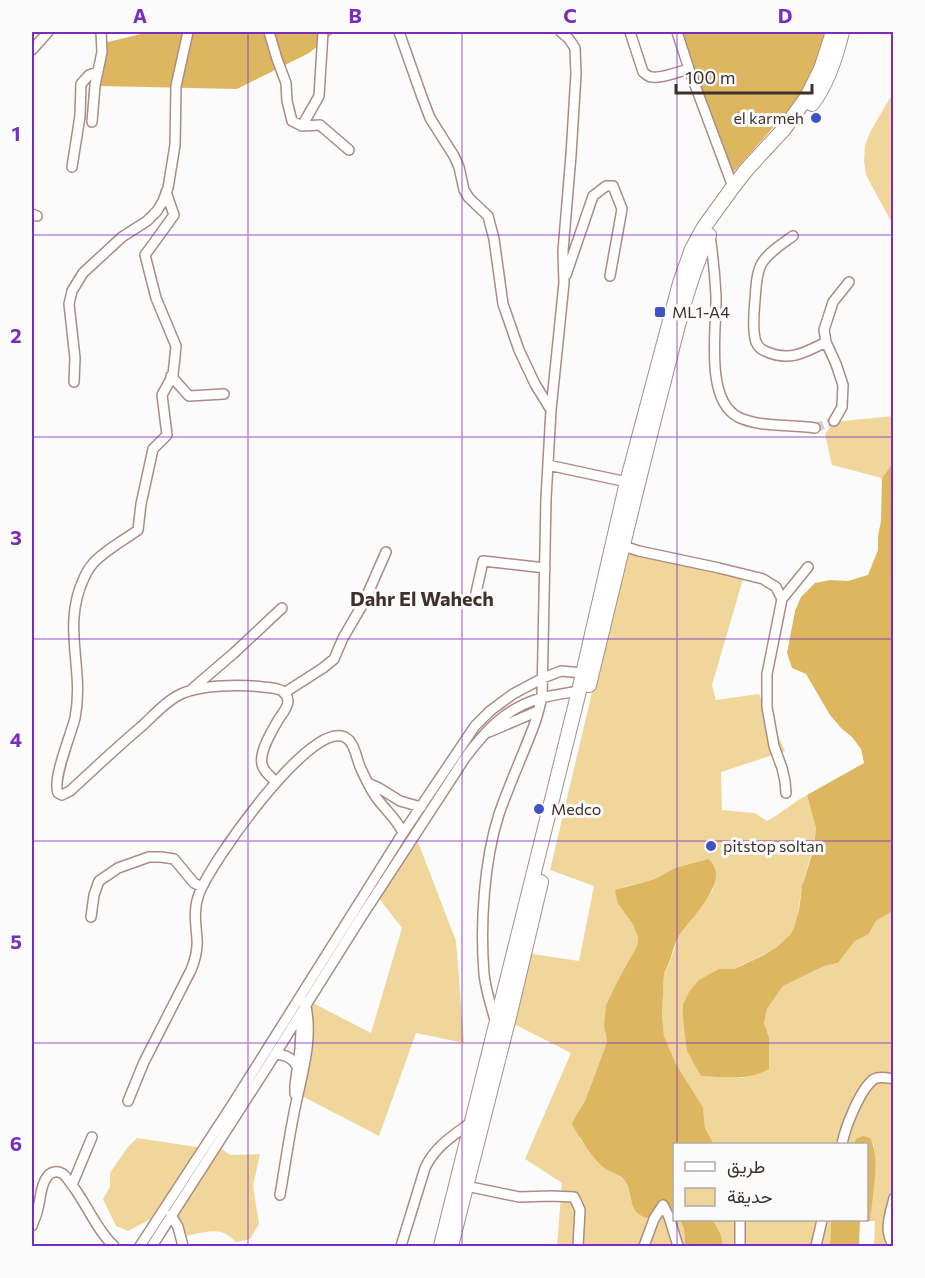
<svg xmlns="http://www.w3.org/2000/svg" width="925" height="1278" font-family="Commissioner,Vazirmatn,sans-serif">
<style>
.green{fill:#f0d69b}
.forest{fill:#dcb75f}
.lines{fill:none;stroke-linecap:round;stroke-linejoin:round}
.minor-tunnel{stroke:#d5d2d1;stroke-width:9;stroke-dasharray:9 4.5;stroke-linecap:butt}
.minor-casing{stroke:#ad8b82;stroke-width:12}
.highway-casing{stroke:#ad8b82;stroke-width:16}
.minor{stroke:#fff;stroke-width:9}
.highway{stroke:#fff;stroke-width:14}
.grid{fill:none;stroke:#7b2cbf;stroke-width:1.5;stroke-opacity:0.55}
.poi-dot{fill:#3f53c6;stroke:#fbfbfb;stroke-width:2}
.labels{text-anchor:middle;stroke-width:6;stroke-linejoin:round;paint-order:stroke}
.poi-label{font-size:16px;fill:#3e302b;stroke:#fbfbfb;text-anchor:start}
.quarter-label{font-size:20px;font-weight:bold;fill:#3e302b;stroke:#fbfbfb}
.neatline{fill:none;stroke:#7b2cbf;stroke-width:2}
.grid-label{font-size:20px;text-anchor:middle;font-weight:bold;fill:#7b2cbf}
</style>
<rect width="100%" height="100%" fill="#fbfbfb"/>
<path class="green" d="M893,93h1l-1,132 -27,-50 -2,-14 1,-15 5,-14z
M893,416v47l-11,15 -50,-13 -7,-31 9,-12z
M625,553l118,26 -31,106 4,15 43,-6 26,57 -64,21 1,38 33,3 12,8c15,-8 25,-18 40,-26 2,9 9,26 9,35 -2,21 -10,38 -14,58 -4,16 -2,35 -13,48 -14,17 -36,22 -55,33l-33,107 43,2 25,-41 -5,-14 3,-14 16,-23 41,-20 14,-3 17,-22 14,-7 7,-13 17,-10v335h-19l1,-25h-5l5,-53 -1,-24 -18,-5 -2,5h-140l-9,-16 -2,-21 -27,-43 -12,-28 -2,-21 2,-42 4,-6 10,-29 35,-48 -5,-31 -33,9 -20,11 -31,8 -6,17 14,19 6,14 -1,9 -18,32 -13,27 -1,29 2,8 -22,59 -10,16 5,22 15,19 10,10 13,7 7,6 4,8 36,16 9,8v7h6l4,9 1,14 2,3h-130l5,-63 -37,-24 46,-106 -61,-31 16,-69 53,8 15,-75 -44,-16z
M418,842l38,99 8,102 -48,-10 -37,103 -77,-40 7,-95 62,32 31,-105 -25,-32z
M137,1138l66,10 16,-1 11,8 30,-1 -7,32 6,38 -9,15 -14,3c-3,-3 -8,-7 -12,-9 -13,-5 -30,2 -44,4l-10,-12 -12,-10 -30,16 -12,-5 -13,-27 7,-12v-14l17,-25z
M713,1220h118l-1,26h-107l-2,-11z"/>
<path class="forest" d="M149,32h186l-26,21 -72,36 -137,-3 -4,-41z
M679,32h160l-7,29 -102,115z
M893,463v448l-17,10 -7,13 -14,7 -17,22 -14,3 -41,20 -16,23 -3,14 5,14v32c-23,12 -43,8 -68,7l-14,-25 -4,-32v-14l6,-13 10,-12 20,-11h15l30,-14 13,-8 13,-12 4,-7 5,-18 3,-24 12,-38 2,-20 -9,-33 57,-32 -3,-14 -9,-12 -11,-9 -11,-13 -24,-41 -14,-6 -5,-15 8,-42 6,-14 14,-14 15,-3 18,1 20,-6 10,-25v-14l3,-15 1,-43z
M708,859c26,20 -19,60 -30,79 -6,11 -7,24 -14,35l-2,42 2,21 12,28 27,43 2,21 9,16h-40v69l-9,-8 -17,13c-22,-5 -13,-23 -23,-37 -5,-7 -12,-8 -19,-12 -12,-8 -27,-32 -34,-45l3,-7 10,-16 22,-59 -3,-16 2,-21 13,-27 18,-32 1,-9 -6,-14 -14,-19 -3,-14 40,-11 20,-11z
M863,1136l7,2c11,18 2,61 0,83h-10l-1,25h-29l1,-26h35v-76h-12l2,-5z
M680,1220h33l8,15 2,11h-36l-2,-3 -1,-14z"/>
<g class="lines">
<path class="minor-tunnel" d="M815,428l19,-7"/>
<g class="minor-casing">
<path id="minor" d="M269,32l8,27 9,24 1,18 5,20 10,5 18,-1 29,25
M399,32l23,65 8,21 24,38 5,11 5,23 5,8 19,18 6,23 9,65 16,46 16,34 16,26
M630,32l13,40c3,2 5,5 9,5 9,2 28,-6 37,-8
M677,32l12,37 44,118
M32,50l16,-18
M92,122l3,-37 7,-33 -1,-20
M302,126l17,-30 4,-64
M72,167l8,-51 1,-32 8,-9 9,-3
M166,192l8,23 -29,40 11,43 20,48 -3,29 -11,20 5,40 -14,14 -12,55 -3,26c-12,9 -39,24 -47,36 -3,3 -5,8 -7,12 -23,49 1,90 -9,140 -4,17 -23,61 -17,75l4,2 8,-4c24,-22 47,-44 72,-65 12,-11 24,-25 39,-32 19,-9 60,-10 82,-7 10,1 24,1 25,14 0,6 -5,12 -8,16 -7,12 -21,34 -18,47 1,7 9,13 14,18
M32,214l5,2
M710,236c3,20 5,40 6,60 1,31 -12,103 22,121 23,11 52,7 77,11
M793,236c-11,8 -24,16 -31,27 -6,10 -6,25 -7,37 -1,11 -3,31 1,42 2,5 4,7 9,9 23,11 40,2 61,-9
M566,275l27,-79 13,-10h7l9,23 -12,67
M171,376l18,20 35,-2
M74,382l1,-24 -6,-54 3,-13 11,-18 39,-36 25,-16 10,-10 6,-10 5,-13 7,-43 1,-59 12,-54
M834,421l8,-14 1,-22 -7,-21 -10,-22 -2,-12 9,-28 16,-20
M548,465l79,17
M623,546l16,5 80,17 44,11 13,8 6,12 -15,75v33l7,39 8,22 3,13 1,12
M782,599l26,-32
M474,602l9,-41 62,7
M192,689l42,-36 48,-45
M284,693l39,-25 11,-9 9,-21 21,-36 22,-50
M489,732l49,-21
M368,783l11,5 21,13 21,6
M91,917l3,-22 5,-14 19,-13 31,-11h12l13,2 20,24 8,4
M496,1023c-5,-16 -10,-32 -12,-49 -4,-50 0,-113 15,-160 10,-29 23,-57 34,-86 4,-9 6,-20 9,-30l4,-199 5,-89 13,-127 -1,-32 8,-96 5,-81 -1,-26 -6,-9 -8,-7
M275,1054c11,1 16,3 22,12
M295,1094v-9l5,-36 2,-37
M128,1101l16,-39 47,-92c4,-10 7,-19 6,-31 -1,-15 -4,-29 2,-45 12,-32 106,-165 142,-158 14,2 15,23 20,33 5,10 9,20 15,28 9,13 21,22 27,36
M842,1144c3,-16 18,-55 32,-65 6,-3 13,-1 20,0
M72,1185l20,-48
M466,1186l53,11 32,-1 23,1 6,13 -2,36
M280,1195c5,-29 9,-58 15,-87 7,-34 19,-71 10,-106
M894,1198c-4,17 -11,33 0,48
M171,1215l7,12 5,19
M740,1220v26
M32,1226c2,-6 5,-11 6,-18 3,-10 2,-22 9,-31 3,-5 10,-7 16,-3 4,3 8,10 12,15 12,17 24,44 39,57
M140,1246l94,-144 169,-269 72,-107 15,-15 23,-17 30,-16 18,-7 22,2
M152,1246l117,-182 91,-145 105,-161c21,-28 41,-50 76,-60 12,-3 26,-5 38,-7
M401,1246l24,-78c10,-22 29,-33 48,-47
M644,1246l10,-27 9,-14 6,12 9,29
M816,1246l6,-26"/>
</g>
<g class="highway-casing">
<path id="highway" d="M812,104c16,-21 24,-47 30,-72
M589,685c24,-98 47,-196 72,-293 14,-53 25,-108 48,-157
M441,1246l138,-555 48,-209 53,-199 12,-34 12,-22 29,-40 14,-18 37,-40 23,-32 14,-28 12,-37
M451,1246l59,-233 31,-131"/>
</g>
<use href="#minor" class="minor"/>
<use href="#highway" class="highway"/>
</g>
<path class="grid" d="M248,32v1214M462,32v1214M677,32v1112M32,235h862M32,437h862M32,639h862M32,841h862M32,1043h862M677,1220v26"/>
<g class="poi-dot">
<circle cx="816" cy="118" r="6"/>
<rect x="654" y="306" width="12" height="12" rx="3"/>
<circle cx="539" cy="809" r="6"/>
<circle cx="711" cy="846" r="6"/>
</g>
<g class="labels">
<g class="poi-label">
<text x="804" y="124" text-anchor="end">el karmeh</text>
<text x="672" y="318">ML1-A4</text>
<text x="551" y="815">Medco</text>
<text x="723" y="852">pitstop soltan</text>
</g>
<g class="quarter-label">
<text x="422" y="606">Dahr El Wahech</text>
</g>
</g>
<rect width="925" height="1278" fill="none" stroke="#fbfbfb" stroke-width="66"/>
<rect x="673" y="1143" width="195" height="78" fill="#fbfbfb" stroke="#afaaa8" stroke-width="1.5"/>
<rect x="685" y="1162" width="30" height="9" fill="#ffffff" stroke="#afaaa8" stroke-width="1.5"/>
<text x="727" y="1173" font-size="18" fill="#3e302b">طريق</text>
<rect x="685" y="1188" width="30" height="18" fill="#f0d69b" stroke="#afaaa8" stroke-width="1.5"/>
<text x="727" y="1203" font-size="18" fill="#3e302b">حديقة</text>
<path d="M676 84v9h136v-9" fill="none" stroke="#3e302b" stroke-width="3"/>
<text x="685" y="84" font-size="18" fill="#3e302b" stroke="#fbfbfb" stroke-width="4.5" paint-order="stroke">100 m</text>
<rect x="33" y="33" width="859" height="1212" class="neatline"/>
<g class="grid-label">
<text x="140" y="23">A</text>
<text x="355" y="23">B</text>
<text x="570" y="23">C</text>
<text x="785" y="23">D</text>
<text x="16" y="141">1</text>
<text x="16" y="343">2</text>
<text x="16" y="545">3</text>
<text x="16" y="747">4</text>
<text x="16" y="949">5</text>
<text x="16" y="1151">6</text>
</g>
</svg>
